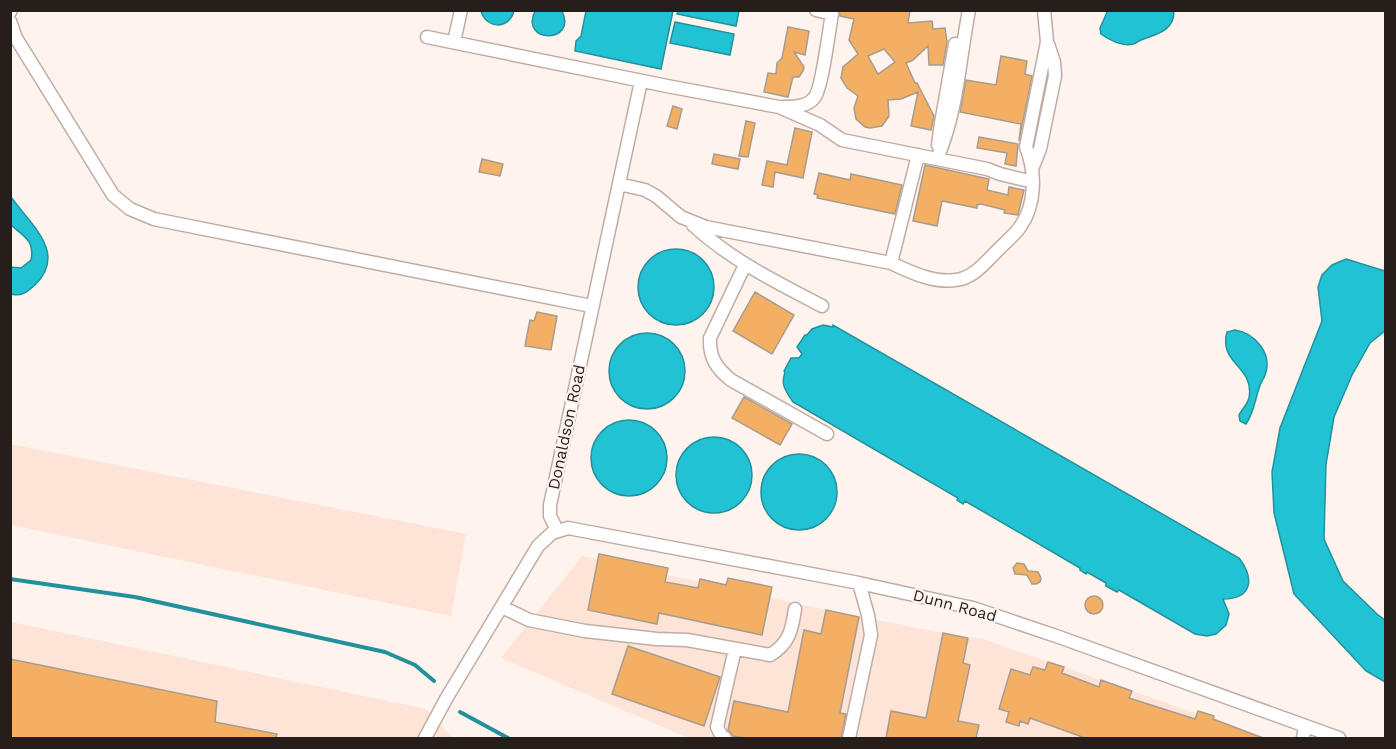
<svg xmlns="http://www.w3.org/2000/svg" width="1396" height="749" font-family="'Work Sans',sans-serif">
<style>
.built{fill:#fee3d7}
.water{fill:#21c2d4;stroke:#22919c;stroke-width:1.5}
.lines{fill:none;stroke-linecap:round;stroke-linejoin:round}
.stream{stroke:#22919c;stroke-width:4}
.building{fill:#f3af63;stroke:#a99c8f;stroke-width:1.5;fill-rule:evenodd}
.minor-casing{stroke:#bfada5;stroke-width:15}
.minor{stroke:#fff;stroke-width:12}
.labels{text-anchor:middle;stroke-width:4.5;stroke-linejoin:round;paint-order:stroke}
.street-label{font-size:16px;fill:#251e1b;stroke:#fff3ee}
</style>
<rect width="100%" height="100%" fill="#fff3ee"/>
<path class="built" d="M10,444l456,90 -15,82 -440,-91z
M582,556l244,54 142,28h12l287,100h-578l-188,-80z
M11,622l415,87 27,29h-442z"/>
<path class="water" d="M1108,10l66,1c0,20 -17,23 -33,29 -3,1 -5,4 -8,4 -10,3 -24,-4 -32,-10l-1,-6z
M481,11l33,-1v1c-5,19 -28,18 -33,0z
M535,11h27c16,33 -43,33 -27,0z
M586,11h87l-12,58 -86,-18 1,-10 5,-5z
M678,11v-1l61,1 -3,15 -59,-12z
M675,22l59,12 -4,21 -60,-12z
M11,197c19,27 57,56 24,88 -8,7 -14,12 -24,9v-27l10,1 10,-8c4,-20 -7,-23 -20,-35z
M638 287a38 38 0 1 1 76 0a38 38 0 1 1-76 0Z
M1346,259l39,12v60l-15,12 -18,32 -18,42 -8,47 -2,75 19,42 34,33 8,6v62l-19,-11 -72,-77 -20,-81 -2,-41 8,-44 42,-107 -4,-34 4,-12 10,-10z
M823,325l10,2v-2l406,233c16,21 13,41 -16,41l6,15 -3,11 -10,9 -9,2 -12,-2 -76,-44 -2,2 -11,-6v-3l-19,-11 -1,2 -6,-4v-2l-115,-67 -2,3 -6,-4 1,-2 -165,-96c-6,-10 -13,-16 -8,-30l-1,-1 7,-13h8l3,-4 -5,-7 8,-12h2l5,-6z
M1235,330c20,3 38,24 30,45 -1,3 -3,6 -4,8 -6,14 -6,28 -15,41l-6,-3 -1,-6c3,-6 8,-10 10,-17 6,-32 -31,-34 -22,-66z
M609 371a38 38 0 1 1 76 0a38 38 0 1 1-76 0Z
M591 458a38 38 0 1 1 76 0a38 38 0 1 1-76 0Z
M676 475a38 38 0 1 1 76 0a38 38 0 1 1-76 0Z
M761 492a38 38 0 1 1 76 0a38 38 0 1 1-76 0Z"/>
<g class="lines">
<path class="stream" d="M10,579l125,18 250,55 30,13 19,16
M460,712l48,26"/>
</g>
<path class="building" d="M839,10h71l-2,13 24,-2 1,8 12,-1 2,14 -4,23h-14l-1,-19 -15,14 -7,3 9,20h2l17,33 -3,14 -20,-4 7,-34 -17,7 -13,1 1,16 -7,10 -12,2 -5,-1 -9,-8 -2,-11 4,-12 -11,-8 -6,-10 2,-11 15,-13 -9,-14 5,-21 -14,-3zM884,49l11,13 -17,12 -10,-18z
M788,27l21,4 -4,24 -11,-3 10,15 -1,4 -4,6h-6l-5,20 -24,-5 4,-19 8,1 1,-11 5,-5z
M1001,56l26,5 -2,13 7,2 -13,65 2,-17 -61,-12 6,-32 30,5z
M673,106l9,3 -5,20 -10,-3z
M746,121l9,2 -7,34 -9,-1z
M795,128l17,4 -9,46 -28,-6 -2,15 -11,-2 5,-24 20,4z
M979,137l39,7 -2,22 -11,-2 2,-11 -30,-5z
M714,154l26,5 -2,10 -26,-5z
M482,159l21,5 -3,12 -21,-4z
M925,165l64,14 -2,11 21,5 1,-8 15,3 -6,25 -14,-2 1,-3 -24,-6 -4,1v3l-35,-7 -5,25 -24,-5z
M819,173l31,7 1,-6 51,11 -7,29 -78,-16 1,-3 -4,-1z
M755,292l39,23 -22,39 -39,-23z
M537,312l20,4 -6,34 -26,-4 5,-26 4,1z
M744,397l48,27 -12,21 -48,-27z
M599,554l69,14 -3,14 33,6 2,-9 26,6 2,-7 44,9 -10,48 -103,-22 -2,11 -69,-14z
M1017,563l7,1 4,7 10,1 3,6 -1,4 -4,2h-4l-5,-9 -12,-1 -2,-6z
M1085 605a9 9 0 1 1 18 0a9 9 0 1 1-18 0Z
M826,610l33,7 -19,96 6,1 -5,24h-97l-11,-2 -5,-6 6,-29 54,11 16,-82 17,4z
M943,633l25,5 -5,25 7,2 -12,56 21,4 -3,13h-90l5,-27 35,7z
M628,646l92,31 -16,49 -92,-32z
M10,659l207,42 -2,21 62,12 -1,4h-266z
M1048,662l16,5 -2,6 37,14 2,-7 31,11 -3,7 66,21 3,-8 16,5 -1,3 50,19h-178l-55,-20 -2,6 -8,-3 -1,5 -13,-4 3,-10 -10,-3 12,-40 19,6 3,-8 12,3z"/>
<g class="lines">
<g class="minor-casing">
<path id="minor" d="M10,12l1,-2
M10,21l6,17 97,157 17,14 24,10 437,87
M427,37l240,49 112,21 41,18 22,15 145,29 13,5 33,8
M454,42l7,-32
M783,107c10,0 24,0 31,-9 8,-8 15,-69 18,-84l-16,-4
M938,145l3,-22 14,-79
M937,159c21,-50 22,-97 32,-149
M1032,169l8,-20 15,-73 -1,-14 -6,-18
M619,184l26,6 11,6 25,21 25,10 185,36c21,10 47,22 70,16 14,-4 24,-16 33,-25 8,-9 19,-17 26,-27 16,-22 16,-55 6,-80l21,-105 -3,-32
M693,225c38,35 83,57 129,81
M891,263l27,-108
M745,265l-35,73c-1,19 6,30 21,42l96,54
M557,530l-7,-14v-11l91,-424
M502,607l27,13 56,11 72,8 30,1 83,15c19,-11 22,-25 25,-46
M425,738l21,-39 92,-153 14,-13 16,-5 291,55 114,25 86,29 280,101
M725,738l-4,-3 -4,-8 18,-78
M849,738l22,-103 -3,-20 -9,-32
M1303,738l2,-12"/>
</g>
<use href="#minor" class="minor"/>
</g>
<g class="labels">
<g class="street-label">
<text transform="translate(566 427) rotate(-78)" y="6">Donaldson Road</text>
<text transform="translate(955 605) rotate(15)" y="6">Dunn Road</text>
</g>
</g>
<rect width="1396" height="749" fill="none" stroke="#251e1b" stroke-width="24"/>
</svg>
